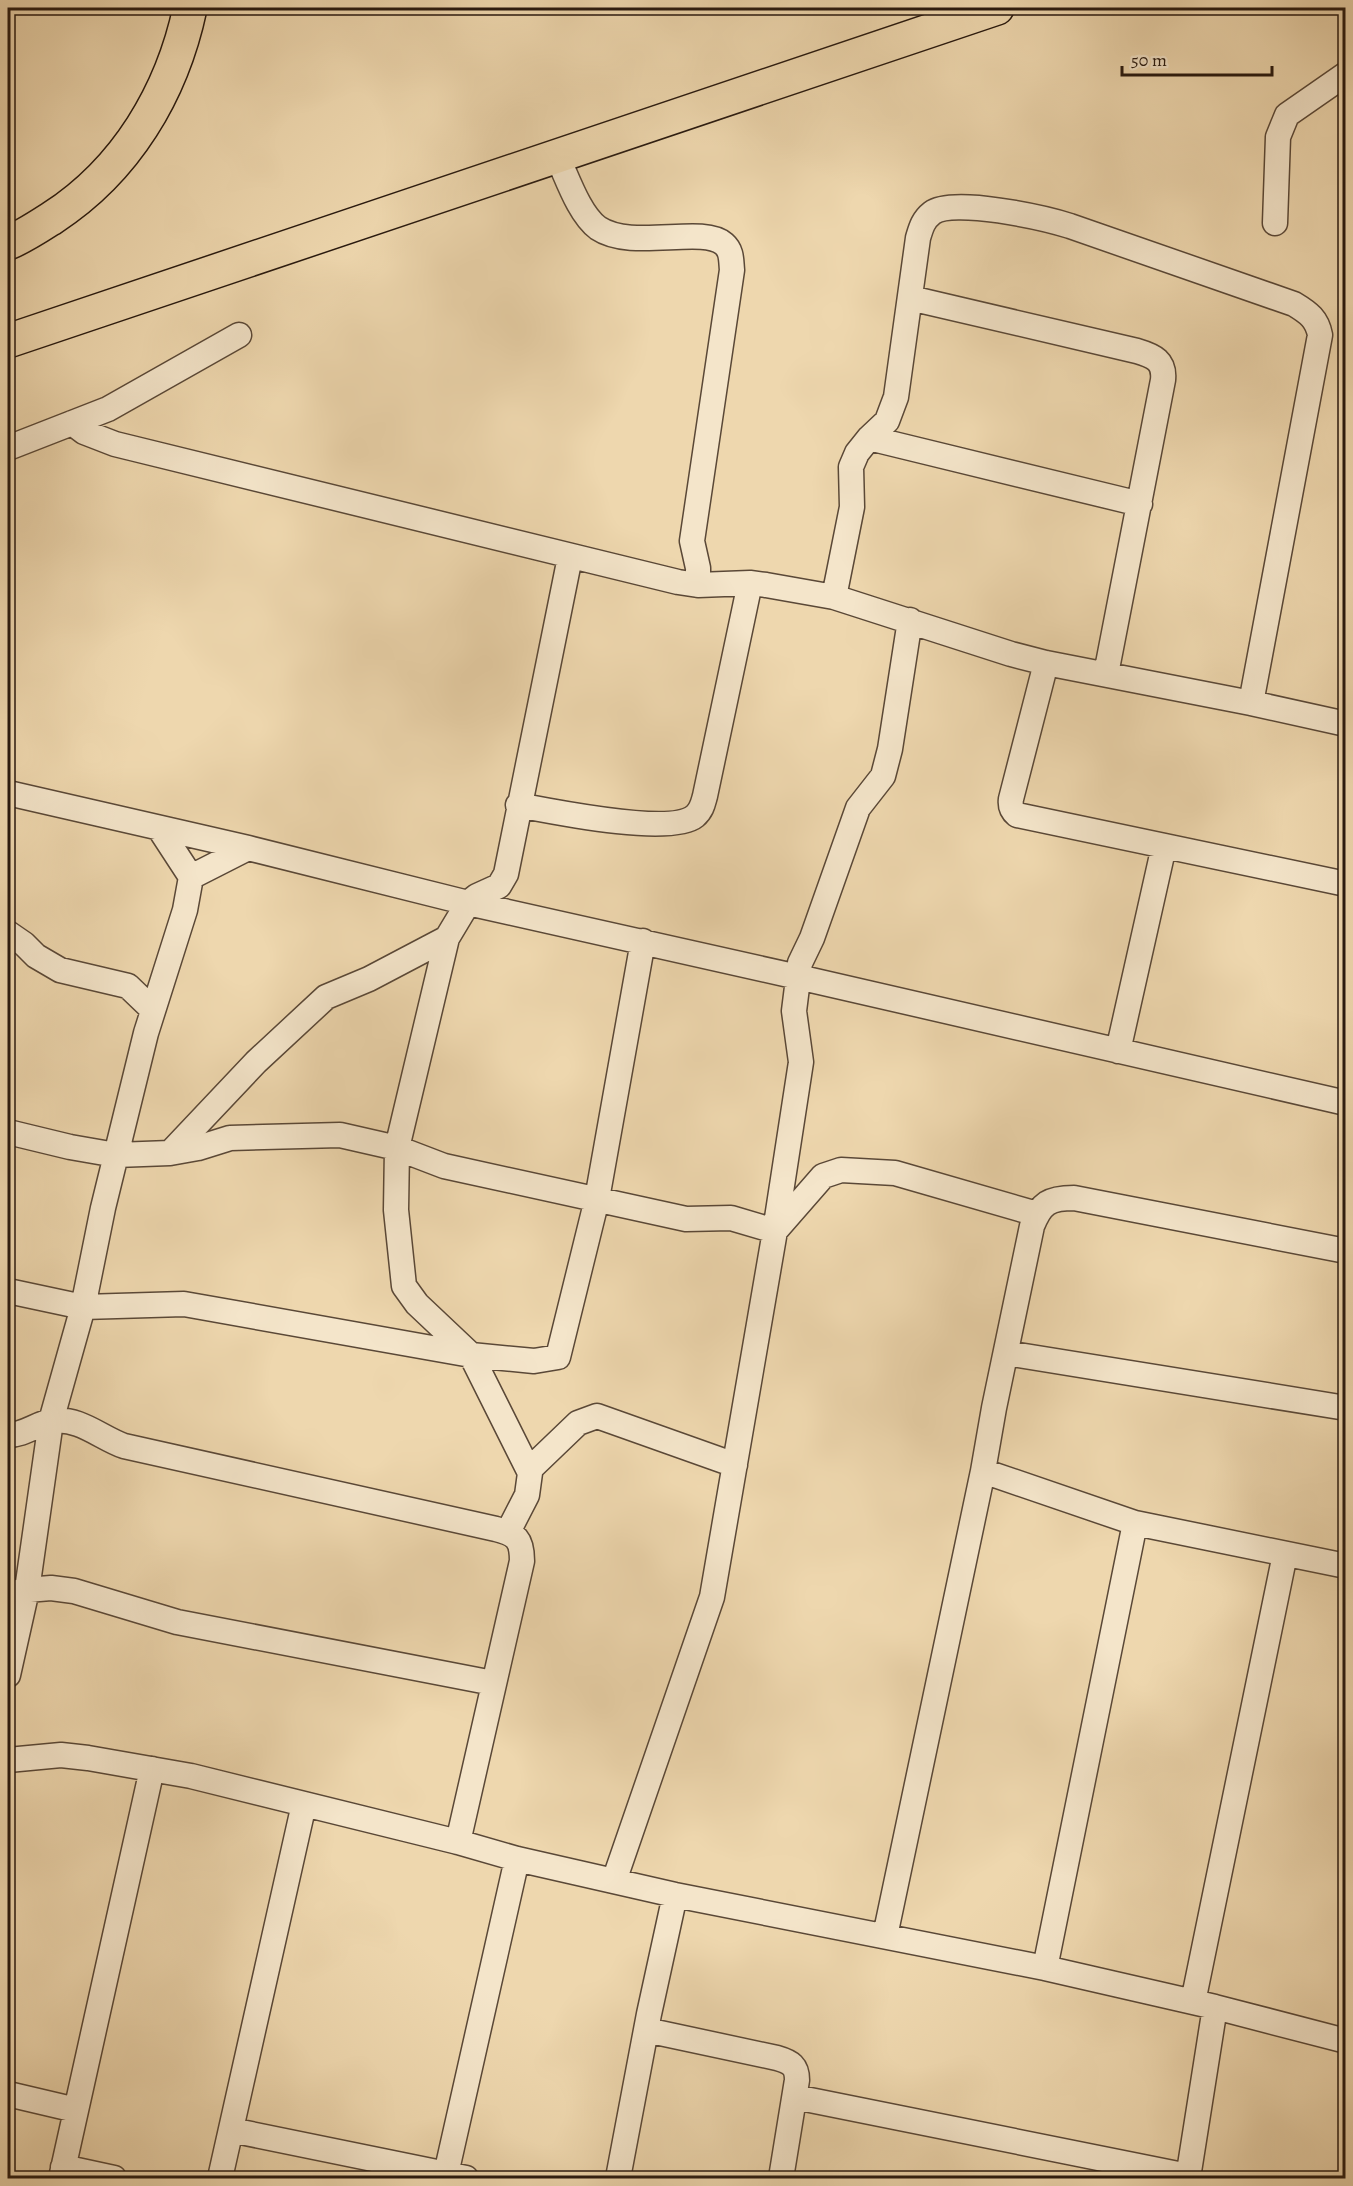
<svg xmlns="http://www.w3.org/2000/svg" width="1353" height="2186" font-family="Alegreya,serif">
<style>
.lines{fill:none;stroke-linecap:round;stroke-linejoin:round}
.minor-casing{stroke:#5a4837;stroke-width:27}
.highway-casing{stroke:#28190f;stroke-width:36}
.minor{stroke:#f4e5ca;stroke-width:24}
.highway{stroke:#eed7ae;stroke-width:33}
</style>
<rect width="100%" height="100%" fill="#eed7ae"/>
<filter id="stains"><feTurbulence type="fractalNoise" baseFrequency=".00333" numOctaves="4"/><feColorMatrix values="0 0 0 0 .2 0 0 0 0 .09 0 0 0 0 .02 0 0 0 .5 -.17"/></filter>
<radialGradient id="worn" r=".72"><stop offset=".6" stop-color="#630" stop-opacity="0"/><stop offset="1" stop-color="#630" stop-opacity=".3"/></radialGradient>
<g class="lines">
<g class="minor-casing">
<path id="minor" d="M557,156c10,21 22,58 41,72 34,23 104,-3 126,16 8,7 7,16 8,26l-40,271 6,27v17
M1275,223l3,-86 9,-22 59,-41
M910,298l227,53c17,5 28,10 26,29l-57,294
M72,423l12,9 31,12 563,138 20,3 52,-2 16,2 68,12 177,57 35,9 205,40 95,21
M869,438l271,66
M8,448l100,-39 131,-74
M834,597l18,-90 -1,-40 6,-14 12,-15 18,-17 9,-24 22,-159c3,-10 5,-18 14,-25 20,-16 113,5 138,13l224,78c15,9 23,15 26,31l-69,368
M1046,663l-35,136c-1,7 0,11 6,16l329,69
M8,793l240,55 220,55 330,74 548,126
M518,805c32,6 153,31 177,11 7,-6 8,-13 10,-20l45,-213
M159,828l32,49
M8,933l16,11 12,12 24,14 68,16 25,24
M447,938l-50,210 -1,62 8,76 13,18 54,51 59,118 -3,22 -19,37
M1118,1051l46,-205
M8,1132l62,15 46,8 54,-2 28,-5 32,-10 110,-3 57,13 47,18 242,53 45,-1 44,13 48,-55 18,-6 54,3 142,41
M170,1153l86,-91 70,-65 43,-18 78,-41 21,-35 9,-7 22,-10 7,-12 64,-317
M8,1291l75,16 101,-3 287,51 63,6 24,-4 39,-158 46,-258
M1006,1353l340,55
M8,1435c17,0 29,-12 45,-14 26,-4 48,17 71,25l372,83c20,5 26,10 26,32l-64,281
M529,1470l49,-47 19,-7 138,49
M983,1471l152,52 211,43
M8,1594l19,-4 24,-2 23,3 103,31 316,61
M8,1675l19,-85 24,-169 32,-114 20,-99 43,-175 39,-123 6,-33 57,-29
M8,1760l53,-5 27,3 103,18 267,66 59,17 158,36 370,73 170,39 131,34
M614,1881l98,-284 63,-366 26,-169 -7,-51 6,-48 12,-25 46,-130 25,-32 7,-27 20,-129
M885,1936l98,-465 11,-63 38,-182c9,-23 17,-28 42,-28l272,53
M1045,1968l90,-445
M1193,2002l92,-448
M646,2030l131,28c14,4 20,8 20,22l-16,98
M8,2094l68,16
M795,2097l393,79
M231,2130l235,48
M63,2167l51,11
M446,2174l71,-315
M61,2178l91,-409
M220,2178l84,-374
M618,2178l31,-164 26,-119
M1188,2178l27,-171"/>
</g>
<g class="highway-casing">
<path id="highway" d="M8,243c15,-6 30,-16 44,-25 74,-48 120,-125 138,-210
M8,341l989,-333"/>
</g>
<use href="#minor" class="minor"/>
<use href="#highway" class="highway"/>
</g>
<rect width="1353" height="2186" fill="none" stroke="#eed7ae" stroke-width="30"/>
<rect x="9" y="9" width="1335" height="2168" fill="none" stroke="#28190f" stroke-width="3"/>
<rect x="15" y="15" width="1323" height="2156" fill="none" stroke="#28190f" stroke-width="1.5"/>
<path d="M1122 66v9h150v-9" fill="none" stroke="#28190f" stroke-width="3"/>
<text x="1131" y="66" font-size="18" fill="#28190f" stroke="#f4e5ca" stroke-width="4.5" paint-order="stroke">50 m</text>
<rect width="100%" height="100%" filter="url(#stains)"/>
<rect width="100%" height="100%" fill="url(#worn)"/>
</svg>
